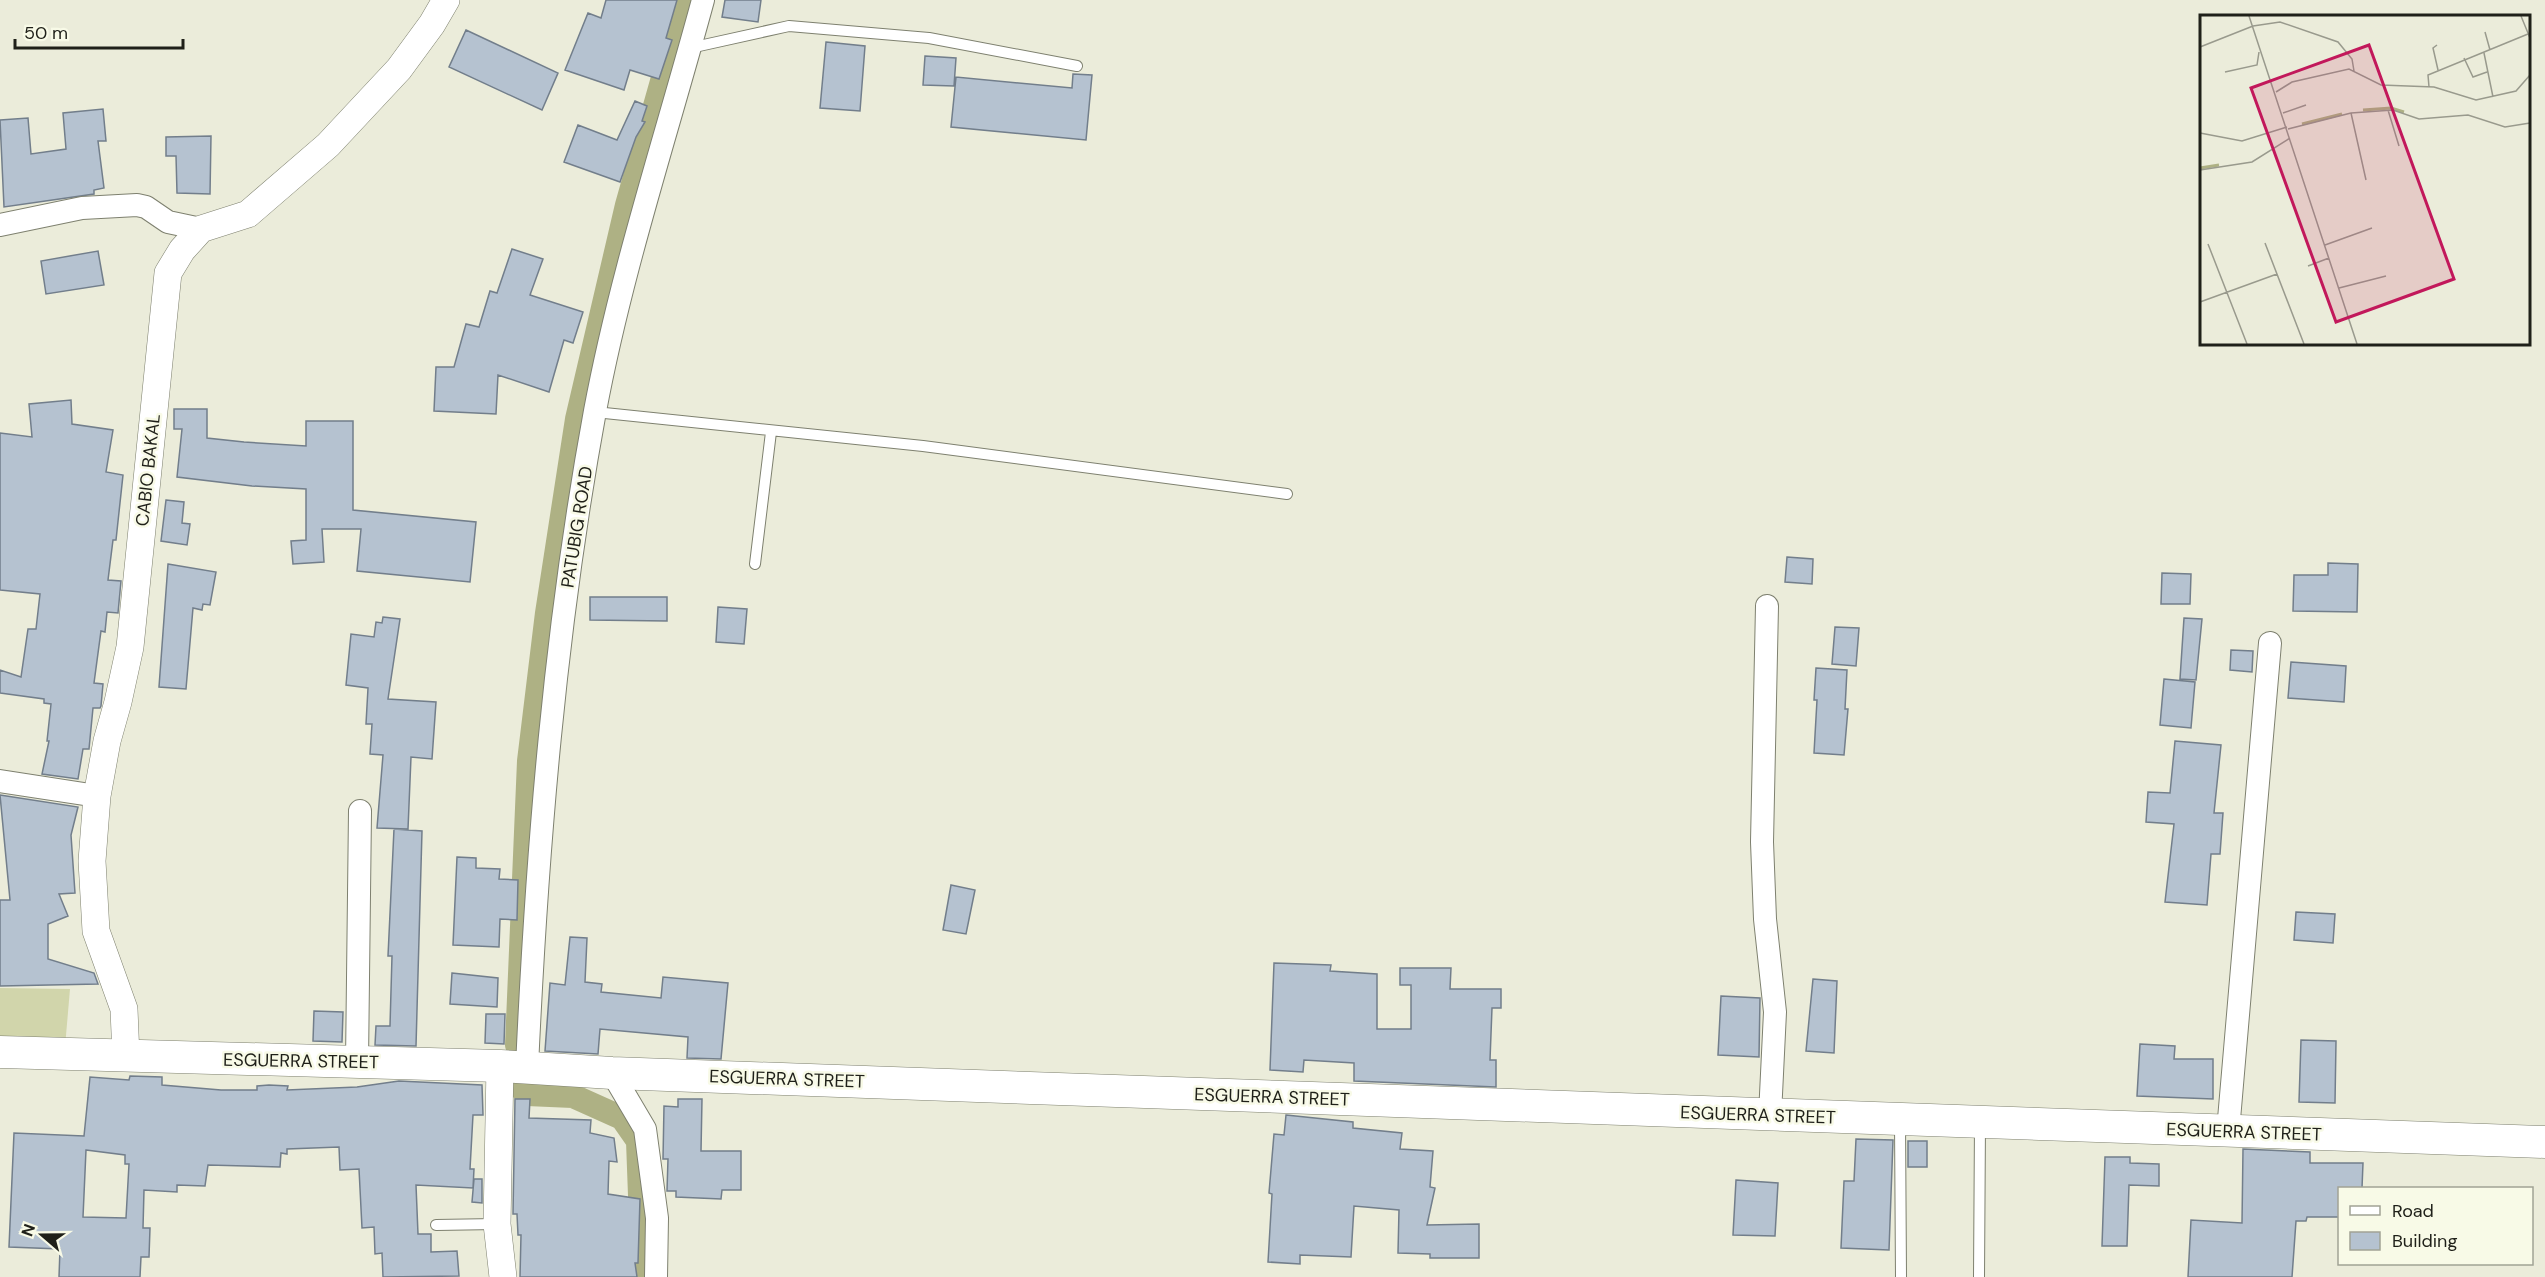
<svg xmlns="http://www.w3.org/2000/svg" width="2545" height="1277" font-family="'DM Sans',sans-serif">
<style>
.green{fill:#d1d5ab}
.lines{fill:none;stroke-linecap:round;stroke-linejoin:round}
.canal{stroke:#aeb184;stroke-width:24}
.building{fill:#b5c2d0;stroke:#727e8b;stroke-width:1.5;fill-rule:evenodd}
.service-casing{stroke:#7e806f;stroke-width:12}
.minor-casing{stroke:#7e806f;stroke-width:24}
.tertiary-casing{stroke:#7e806f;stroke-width:28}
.secondary-casing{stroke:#7e806f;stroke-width:33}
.service{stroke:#fff;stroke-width:10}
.minor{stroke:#fff;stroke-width:22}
.tertiary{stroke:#fff;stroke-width:27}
.secondary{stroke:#fff;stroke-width:32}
.labels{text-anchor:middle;stroke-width:5;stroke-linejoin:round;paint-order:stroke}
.street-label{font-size:18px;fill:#1f2019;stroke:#f8fae7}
.inset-river{fill:none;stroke:#aeb184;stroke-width:3}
.inset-road{fill:none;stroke:#999a8d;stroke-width:1.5}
.view{fill:#c2185b;fill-opacity:0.15;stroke:#c2185b;stroke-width:3}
.inset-edge{fill:none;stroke:#1f2019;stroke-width:3}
</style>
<rect width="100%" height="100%" fill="#ebecda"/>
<path class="green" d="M0,988l70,1 -5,58 -65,-2z"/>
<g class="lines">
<path class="canal" d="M517,1045l12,-284 18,-148 30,-194 50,-214 58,-205
M518,1085l9,9 46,2 49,22 16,23 5,136"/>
</g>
<path class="building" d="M606,0h71l-11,38 6,2 -13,39 -29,-9 -6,20 -59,-20 23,-57 13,5z
M725,0h36l-3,22 -36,-5z
M466,30l92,43 -16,37 -93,-43z
M826,42l39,4 -5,65 -40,-3z
M925,56l31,2 -2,28 -31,-1z
M1073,74l19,1 -6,65 -135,-13 5,-50 116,11z
M635,101l12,5 -5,15 3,1 -9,15 -16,45 -56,-20 14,-37 39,15z
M103,109l3,32h-8l6,47 -10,2v4l-90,13 -4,-87 28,-2 3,36 35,-5 -3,-36z
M211,136l-1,58 -33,-1 -1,-37h-10v-19z
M512,249l31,10 -13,36 53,17 -10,31 -9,-3 -15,52 -51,-17 -2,39 -62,-3 2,-44h18l12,-43 13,3 11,-36 7,2z
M98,251l6,34 -58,9 -5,-33z
M71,400l1,24 41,6 -7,42 17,3 -7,65h-3l-5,40 13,1 -3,32 -11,-1 -2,20 -4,-1 -7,52 9,1 -2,22 -1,2h-7l-4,41h-6l-5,30 -36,-5 7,-33h-2l4,-37 -7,-1v-4l-44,-6v-23l21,7 7,-48h8l4,-35 -40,-4v-157l32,4 -3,-33z
M174,409h33v29l37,4 62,4v-25h47v89l123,12 -6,60 -113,-11 4,-42h-39l2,33 -31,2 -2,-23 15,-1v-51l-54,-3 -75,-9 5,-48h-8z
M166,500l18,2 -2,21 8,1 -3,21 -26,-4z
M1787,557l26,2 -1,25 -27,-2z
M2328,563l30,1 -1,48 -64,-1 1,-36h34z
M168,564l48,8 -6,33 -7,-1 -1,6 -9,-2 -7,81 -27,-2z
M2162,573l29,1 -1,30h-29z
M590,597h77v24l-77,-1z
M718,607l29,2 -3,35 -28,-2z
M383,617l17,2 -12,80 48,3 -4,57 -21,-2 -3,72 -31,-1 6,-73 -13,-1 2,-30h-6l2,-36 -22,-3 5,-51 23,3 2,-15 6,1z
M2184,618l18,1 -6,61 -16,-1z
M1835,627l24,1 -3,38 -24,-2z
M2231,650l22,1 -1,21 -22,-2z
M2291,662l55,4 -2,36 -56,-4z
M1816,668l31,2 -2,39h3l-4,46 -30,-2 3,-53h-3z
M2164,679l31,3 -4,46 -31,-3z
M2175,741l46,4 -7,68h9l-3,41h-9l-4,51 -42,-3 9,-78 -28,-2 2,-30 22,1z
M0,795l78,12 -7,28 4,58 -16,1 9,22 -20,8v35l46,14 4,11 -98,2v-86h10z
M394,829l28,2 -6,215 -41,-1 1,-19h14l2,-70h-4z
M457,857l19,1v10l24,1 -1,10 19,1 -1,40 -17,-1 -1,28 -46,-2z
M951,885l24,5 -9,44 -23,-4z
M2296,912l39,2 -2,29 -39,-3z
M570,937l17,1 -2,44 17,2 -1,8 60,6 2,-21 65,6 -7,76 -34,-1 1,-21 -88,-8 -2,25 -53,-3 5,-68 15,2z
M1274,963l57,2 -1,6 47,3v55h34v-44h-11v-17h51l-1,21h51v19h-9l-2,52h6v27l-142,-6v-18l-50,-3 -1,12 -33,-2z
M452,973l46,5 -1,29 -47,-3z
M1813,979l24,2 -3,72 -28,-2z
M1721,996l39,2 -1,59 -41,-2z
M314,1011l29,1 -1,30 -29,-1z
M486,1014h19l-1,30 -19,-1z
M2301,1040l35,1 -1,62 -36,-1z
M2140,1044l35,2 -1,13h39v40l-76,-3z
M130,1076l32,1v8l59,5h36v-4l12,-1 19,1 -1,4 70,-3 42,-6 83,4 1,30h-10l-3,54h4l-1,19 -57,-3 2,49h13v18l26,-1 2,25 -76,1 -1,-24 -7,1 -1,-27 -12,1 -3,-59 -19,1 -1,-23 -52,2v5l-6,-1 -1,14 -72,-2 -3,21 -28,-1v7l-33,-2 -1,38h7l-1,29h-8l-1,20h-81l1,-28 -51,-2 5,-114 70,3 6,-59 39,3zM86,1150l39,5v9h4l-3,54 -43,-1z
M515,1099h15l-1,19 62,2 -1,13 24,5 3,24 -8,-1 -1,33 32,5 -2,64h-3l2,14h-117l1,-42h-3l-1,-21h-4z
M678,1099h24l-1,52h40v39h-19l-1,9 -45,-2v-6h-9l1,-32h-5l1,-53 14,1z
M1286,1115l67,7v6l49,5 -2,16 33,2 -3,36 5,1 -8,37 52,-1v34h-49v-4l-32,-1 1,-43 -45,-4 -3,51 -51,-2v9l-32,-2 4,-68 -3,-1 5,-59 10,1z
M1856,1139l37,1 -4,110 -48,-2 3,-67h10z
M1908,1141h19v26h-19z
M2243,1149l67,3v11h53l-1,25h-22v29h-33l-1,4h-10l-4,56h-104l3,-57 51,3z
M2105,1157h25v6l29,1v22l-30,-1 -2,61h-25z
M474,1179h8v24l-10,-1z
M1736,1180l42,3 -3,53 -42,-1z"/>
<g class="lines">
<g class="service-casing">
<path id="service" d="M690,48l99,-22 140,12 148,28
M595,412l328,34 364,48
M755,564l16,-132
M1900,1121l1,156
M436,1225l60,-1
M1979,1277l1,-154"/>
</g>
<g class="minor-casing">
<path id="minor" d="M0,225l82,-17 55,-3 9,2 22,15 33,7
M1767,606l-5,236 3,77 10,93 -5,103
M0,781l97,15
M357,1062l3,-251
M527,1067c10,-219 28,-439 68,-656 26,-139 71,-274 108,-411
M612,1073l33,56 12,89 -1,59
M2228,1131l42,-488"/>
</g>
<g class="tertiary-casing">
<path id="tertiary" d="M126,1057l-2,-48 -28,-78 -4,-70 5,-65 10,-55 11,-39 12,-55 38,-374 14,-23 19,-21 47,-15 80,-69 71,-76 33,-45 14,-24
M500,1066l-3,158 6,53"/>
</g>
<g class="secondary-casing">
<path id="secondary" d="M0,1052l500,14 112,7 1933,69"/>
</g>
<use href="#service" class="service"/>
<use href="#minor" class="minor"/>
<use href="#tertiary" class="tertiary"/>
<use href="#secondary" class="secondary"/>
</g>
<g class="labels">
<g class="street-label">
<text transform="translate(148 470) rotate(-84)" y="6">CABIO BAKAL</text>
<text transform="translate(577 527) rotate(-81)" y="6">PATUBIG ROAD</text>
<text transform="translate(301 1061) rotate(1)" y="6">ESGUERRA STREET</text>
<text transform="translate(787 1079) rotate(2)" y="6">ESGUERRA STREET</text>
<text transform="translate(1272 1097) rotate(2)" y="6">ESGUERRA STREET</text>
<text transform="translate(1758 1115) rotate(2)" y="6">ESGUERRA STREET</text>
<text transform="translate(2244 1132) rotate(2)" y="6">ESGUERRA STREET</text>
</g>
</g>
<g transform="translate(2200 15)">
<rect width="330" height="330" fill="#ebecda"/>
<path class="inset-river" d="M163,95l28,-2 13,4M102,109l40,-10M0,153l19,-3"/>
<path class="inset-road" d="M49,1l108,328M321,1l9,22M53,11l27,-4 58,20 14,17 2,12M285,17l5,18M237,30l-4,3 5,22M0,32l53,-21M284,38l9,44M264,43l9,19 14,-5M25,57l32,-7 2,-13M229,72l-1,-12 100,-41M76,77l16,-10 57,-13 32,16 53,2 42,13 40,-9 14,-16M188,95l11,36M83,98l23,-8M151,98l15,67M88,114l63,-16 42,-3 26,9 49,-4 37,12 25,-4M0,118l42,8 45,-14M0,155l52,-8 38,-24M65,228l39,101M8,229l39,100M125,230l47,-17M108,251l21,-8M139,273l47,-12M0,287l77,-28"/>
<path class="view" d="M169,30l85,234 -118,43 -85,-234z"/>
<rect width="330" height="330" class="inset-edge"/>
</g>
<rect x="2338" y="1187" width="195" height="78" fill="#f8fae7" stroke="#a1a395" stroke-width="1.5"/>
<rect x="2350" y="1206" width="30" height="9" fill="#ffffff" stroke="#a1a395" stroke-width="1.5"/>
<text x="2392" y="1217" font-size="18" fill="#1f2019">Road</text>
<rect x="2350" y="1232" width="30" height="18" fill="#b5c2d0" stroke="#a1a395" stroke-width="1.5"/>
<text x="2392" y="1247" font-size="18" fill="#1f2019">Building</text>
<g transform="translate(42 1235) rotate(290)" stroke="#f8fae7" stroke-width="4.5" paint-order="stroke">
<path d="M0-4.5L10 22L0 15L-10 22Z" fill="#1f2019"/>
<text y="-9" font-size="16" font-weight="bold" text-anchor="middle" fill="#1f2019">N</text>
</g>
<path d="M15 39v9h168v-9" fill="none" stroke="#1f2019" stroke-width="3"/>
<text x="24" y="39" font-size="18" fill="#1f2019" stroke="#f8fae7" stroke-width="4.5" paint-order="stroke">50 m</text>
</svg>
